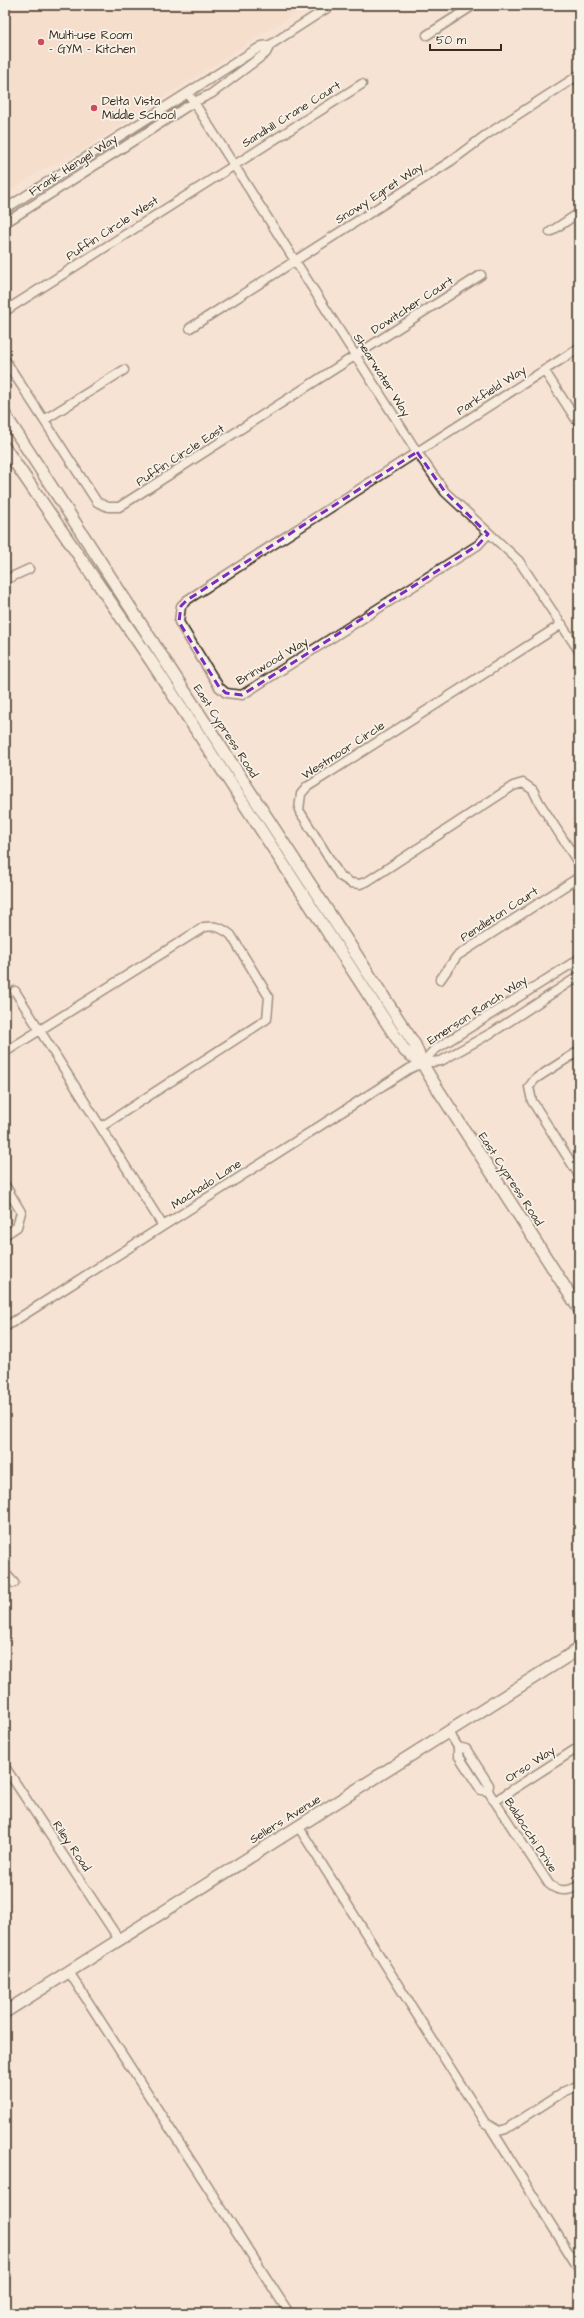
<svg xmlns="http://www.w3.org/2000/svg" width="584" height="2318" font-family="'Architects Daughter',sans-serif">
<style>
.built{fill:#f5d8c6}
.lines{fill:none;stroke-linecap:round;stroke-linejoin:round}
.street-casing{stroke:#3b2a1e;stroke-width:11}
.secondary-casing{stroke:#3b2a1e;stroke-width:14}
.street{stroke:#f7f3e8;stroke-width:8}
.secondary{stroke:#f7f3e8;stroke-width:11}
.marked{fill:none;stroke:#7b2cbf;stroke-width:3;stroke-dasharray:8 5;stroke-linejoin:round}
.poi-dot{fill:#d1495b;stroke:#f7f3e8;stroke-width:1.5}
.labels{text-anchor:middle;stroke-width:3.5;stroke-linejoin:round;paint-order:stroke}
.poi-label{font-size:12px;fill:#3b2a1e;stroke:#f7f3e8;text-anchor:start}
.street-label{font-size:12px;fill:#3b2a1e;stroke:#f7f3e8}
</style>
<rect width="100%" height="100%" fill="#f6e3d4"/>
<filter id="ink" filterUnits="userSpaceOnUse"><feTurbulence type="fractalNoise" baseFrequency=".025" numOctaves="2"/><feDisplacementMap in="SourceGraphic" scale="8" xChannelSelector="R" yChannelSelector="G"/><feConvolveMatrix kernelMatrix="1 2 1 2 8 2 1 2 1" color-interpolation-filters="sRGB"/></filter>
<g filter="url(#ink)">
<path class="built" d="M5,5h303l-233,150 -31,14 -39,25z"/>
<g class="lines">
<g class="street-casing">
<path id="street" d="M427,35l47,-30
M188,93l229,359 28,40 74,69 60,90
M5,209l247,-157 10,-6 8,-1 62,-40
M5,223l189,-121 17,-8 55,-41 4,-8
M550,232l29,-19
M5,311l357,-227
M190,328l261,-167 35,-26 93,-60
M5,360l92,142 11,5h11l362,-232
M544,370l35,54
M44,420l80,-50
M488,534l-10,11 -236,150 -16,-2 -7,-6 -40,-65 2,-16 6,-6 392,-252
M5,580l24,-11
M562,624l-255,163 -6,7 -2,16 41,66 11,7 9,1 8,-3 145,-95 10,-3 10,7 6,12 40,62
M440,980l17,-24 122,-79
M15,991l148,235
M579,1051l-44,28 -6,8 3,14 47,74
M5,1052l199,-125c12,-2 18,1 27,8l38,62 -2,22 -166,108
M422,1063l12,-13 145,-91
M5,1185l16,27 -4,15 -12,8
M5,1327l404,-258 13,-6 19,-2 52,-29 86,-56
M5,1573l9,10
M448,1731l10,16v8l23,35 7,1
M458,1747l8,2 23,36 -1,6 61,93c9,8 20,8 30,1
M5,1767l113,171
M495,1801l84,-54
M298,1826l187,297 14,8 7,-2 59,-38 14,-6
M69,1972l220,341
M490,2127l89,142"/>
</g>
<g class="secondary-casing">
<path id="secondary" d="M5,415l410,630 7,18 10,17 147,229
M5,448l146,213 254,390 17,12
M5,2012l574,-363"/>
</g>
<use href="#street" class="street"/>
<use href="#secondary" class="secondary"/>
</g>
</g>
<path d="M0 0H584V2318H0ZM417,452l28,40 43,42 -10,11 -236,150 -16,-2 -7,-6 -40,-65 2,-16 6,-6z" fill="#f6e3d4" fill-opacity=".55" fill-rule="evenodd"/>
<path class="marked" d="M417,452l28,40 43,42 -10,11 -236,150 -16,-2 -7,-6 -40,-65 2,-16 6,-6z"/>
<g class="poi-dot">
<circle cx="41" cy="42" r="4"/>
<circle cx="94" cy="108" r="4"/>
</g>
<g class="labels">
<g class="poi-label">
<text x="49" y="39">Multi-use Room<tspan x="49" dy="14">- GYM - Kitchen</tspan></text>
<text x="102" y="105">Delta Vista<tspan x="102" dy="14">Middle School</tspan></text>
</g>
<g class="street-label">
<text transform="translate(291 114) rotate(-32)" y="4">Sandhill Crane Court</text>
<text transform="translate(73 165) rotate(-33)" y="4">Frank Hengel Way</text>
<text transform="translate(379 193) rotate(-33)" y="4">Snowy Egret Way</text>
<text transform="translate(112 228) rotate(-33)" y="4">Puffin Circle West</text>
<text transform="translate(412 305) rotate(-33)" y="4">Dowitcher Court</text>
<text transform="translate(382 375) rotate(58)" y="4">Shearwater Way</text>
<text transform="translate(491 390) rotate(-33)" y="4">Parkfield Way</text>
<text transform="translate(180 455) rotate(-33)" y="4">Puffin Circle East</text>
<text transform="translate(272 661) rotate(-31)" y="4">Brinwood Way</text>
<text transform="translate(226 731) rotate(57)" y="4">East Cypress Road</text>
<text transform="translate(343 750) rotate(-33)" y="4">Westmoor Circle</text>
<text transform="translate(499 914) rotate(-33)" y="4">Pendleton Court</text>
<text transform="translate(477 1010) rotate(-33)" y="4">Emerson Ranch Way</text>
<text transform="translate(511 1179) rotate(57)" y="4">East Cypress Road</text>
<text transform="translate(206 1184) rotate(-33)" y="4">Machado Lane</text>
<text transform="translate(530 1764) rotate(-33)" y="4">Orso Way</text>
<text transform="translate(285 1819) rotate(-32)" y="4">Sellers Avenue</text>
<text transform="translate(531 1835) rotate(57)" y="4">Baldocchi Drive</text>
<text transform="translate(72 1846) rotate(56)" y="4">Riley Road</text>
</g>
</g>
<rect width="584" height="2318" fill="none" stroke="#f7f3e8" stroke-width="20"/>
<rect x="10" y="10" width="564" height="2298" fill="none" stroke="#3b2a1e" stroke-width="1.5" filter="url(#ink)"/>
<path d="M430 44v6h71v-6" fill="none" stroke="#3b2a1e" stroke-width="2"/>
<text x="436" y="44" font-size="12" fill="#3b2a1e" stroke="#f7f3e8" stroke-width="3" paint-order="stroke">50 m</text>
</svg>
